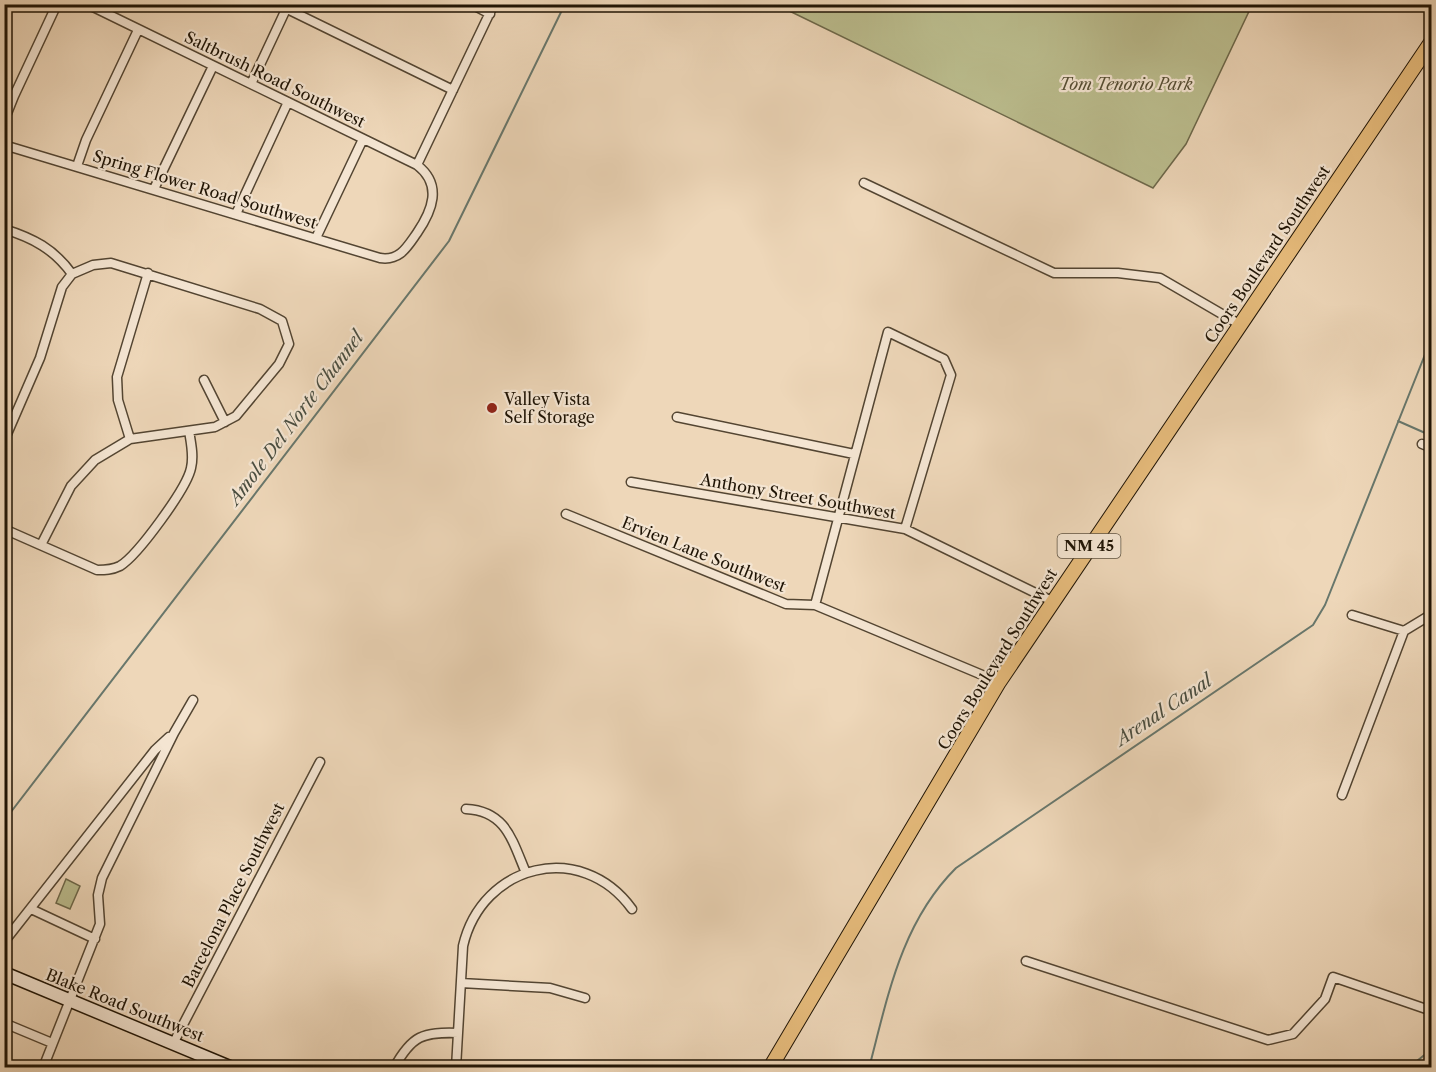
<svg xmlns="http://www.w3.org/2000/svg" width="1436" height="1072" font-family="'Libre Caslon Text',serif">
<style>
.green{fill:#bbbd8e;stroke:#6d684a;stroke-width:1.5}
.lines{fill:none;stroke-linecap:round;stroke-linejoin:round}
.stream{stroke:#68776c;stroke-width:2}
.minor-casing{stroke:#534532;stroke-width:11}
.secondary-casing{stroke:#1f1405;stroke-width:15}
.primary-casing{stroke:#1f1405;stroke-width:16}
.minor{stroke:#f4e5d2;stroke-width:8}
.secondary{stroke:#f4e5d2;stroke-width:12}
.primary{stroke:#e7bc7c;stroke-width:14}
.poi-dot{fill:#8f2418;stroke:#f4e5d2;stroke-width:2}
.labels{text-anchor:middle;stroke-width:4.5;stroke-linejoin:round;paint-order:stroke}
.shield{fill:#f4e5d2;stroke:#5f5342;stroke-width:1.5}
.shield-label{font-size:15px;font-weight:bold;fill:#1f1405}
.street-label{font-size:16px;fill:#1f1405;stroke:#f4e5d2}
.park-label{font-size:16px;font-style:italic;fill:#564f35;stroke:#f4e5d2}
.poi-label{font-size:16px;fill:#1f1405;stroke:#f4e5d2;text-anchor:start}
.water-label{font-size:18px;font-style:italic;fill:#4a4e41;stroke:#f4e5d2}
</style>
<rect width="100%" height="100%" fill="#eed7b9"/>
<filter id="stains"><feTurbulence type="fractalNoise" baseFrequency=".00333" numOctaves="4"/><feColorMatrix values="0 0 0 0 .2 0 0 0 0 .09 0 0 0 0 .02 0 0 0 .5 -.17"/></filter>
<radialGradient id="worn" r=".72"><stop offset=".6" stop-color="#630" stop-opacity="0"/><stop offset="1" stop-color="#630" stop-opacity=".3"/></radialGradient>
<path class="green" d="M775,4h477v1l-66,139 -33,44z
M66,879l14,7 -10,23 -14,-6z"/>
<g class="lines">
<path class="stream" d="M1398,421l34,15
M4,821l445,-580 116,-237
M869,1068c19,-72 32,-145 87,-200l357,-243 12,-20 107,-268
M1408,1068l24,-19"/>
<g class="minor-casing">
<path id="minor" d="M277,4l176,86
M471,4l19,10
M251,84l37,-79
M4,121l10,-25 43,-92
M4,145l376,113c20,3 27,-11 37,-25 15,-22 26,-48 0,-68l-330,-161
M417,165l77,-161
M77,166l9,-26 52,-110
M864,183l190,90h64l42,5 79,46
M154,189l59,-123
M236,214l52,-112
M4,229c29,9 50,20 68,45
M316,238l47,-99
M204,380l21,42
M677,417l177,37
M130,439l-12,-39 -1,-23 31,-104
M4,441l36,-83 22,-71 10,-13
M1422,444l10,4
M631,482l274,47 147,72
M566,514l220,90 29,1 184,77
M4,529l93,41c8,0 15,0 23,-4 18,-11 67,-78 71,-98 3,-12 0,-25 -2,-37
M41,545l30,-59 24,-26 35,-21 85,-12 21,-11 43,-52 10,-20 -7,-23 -22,-12 -149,-46 -18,2 -21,9
M815,605l73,-273 56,27 7,16 -46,154
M1352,615l52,16
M1342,795l62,-164 28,-17
M466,809c40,2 46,31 60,64
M1431,843l1,-1
M31,909l64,30
M4,942l151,-192 14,-13
M1026,961l242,79 25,-6 32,-35 8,-22 99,34
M461,983l89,5 35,10
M4,1023l48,20
M174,1042l146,-280
M43,1068l57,-144 -2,-29 4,-17 72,-145 19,-33
M394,1068c18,-33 29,-36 64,-35
M456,1068l7,-122c19,-82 118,-107 169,-37"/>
</g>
<g class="secondary-casing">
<path id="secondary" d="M4,973l228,95"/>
</g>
<g class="primary-casing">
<path id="primary" d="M770,1068l229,-386 433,-641"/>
</g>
<use href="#minor" class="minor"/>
<use href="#secondary" class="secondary"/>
<use href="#primary" class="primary"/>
</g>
<circle class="poi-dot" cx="492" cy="408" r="6"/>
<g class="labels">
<rect class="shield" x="1057.5" y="534" width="63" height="24" rx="4.5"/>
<g class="shield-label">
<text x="1089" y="551">NM 45</text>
</g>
<g class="street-label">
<text transform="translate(275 79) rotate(26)" y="6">Saltbrush Road Southwest</text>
<text transform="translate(205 189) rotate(17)" y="6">Spring Flower Road Southwest</text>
<text transform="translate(1267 254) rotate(-56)" y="6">Coors Boulevard Southwest</text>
<text transform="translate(798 496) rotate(10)" y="6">Anthony Street Southwest</text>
<text transform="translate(704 554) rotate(22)" y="6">Ervien Lane Southwest</text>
<text transform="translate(997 659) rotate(-58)" y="6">Coors Boulevard Southwest</text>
<text transform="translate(233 895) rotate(-63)" y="6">Barcelona Place Southwest</text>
<text transform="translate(125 1005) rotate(22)" y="6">Blake Road Southwest</text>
</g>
<g class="park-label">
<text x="1126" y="90">Tom Tenorio Park</text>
</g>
<g class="poi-label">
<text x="504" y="405">Valley Vista<tspan x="504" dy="18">Self Storage</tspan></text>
</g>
<g class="water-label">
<text transform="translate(296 418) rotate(-53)" y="6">Amole Del Norte Channel</text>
<text transform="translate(1164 710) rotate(-34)" y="6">Arenal Canal</text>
</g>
</g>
<rect width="1436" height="1072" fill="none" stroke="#eed7b9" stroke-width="24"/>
<rect x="6" y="6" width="1424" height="1060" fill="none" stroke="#1f1405" stroke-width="3"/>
<rect x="12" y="12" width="1412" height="1048" fill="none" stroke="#1f1405" stroke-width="1.5"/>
<rect width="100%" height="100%" filter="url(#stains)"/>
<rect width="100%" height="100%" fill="url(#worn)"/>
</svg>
